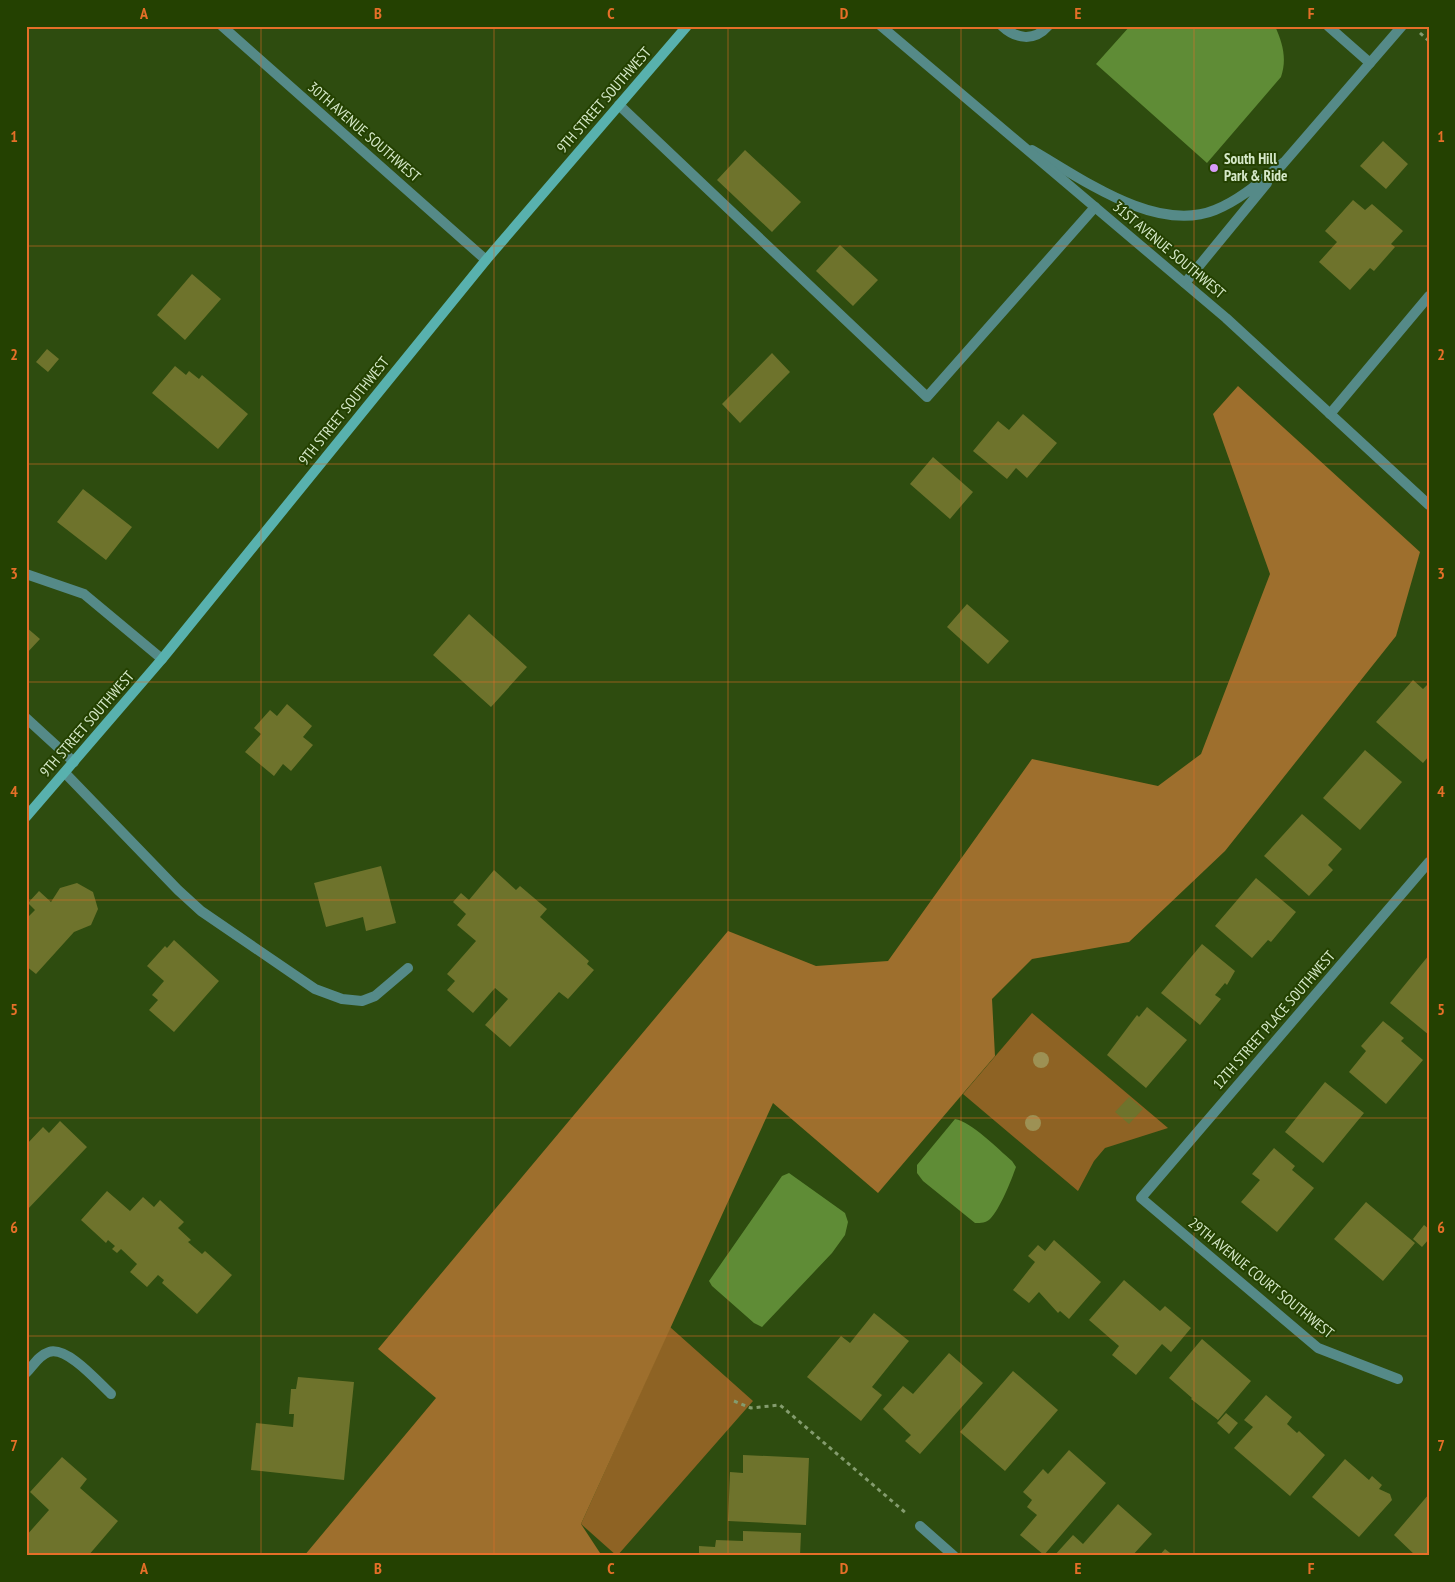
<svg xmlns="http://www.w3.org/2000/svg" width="1455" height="1582" font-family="'PT Sans Narrow',sans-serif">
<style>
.green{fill:#8e6324}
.forest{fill:#9e6f2d}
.water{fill:#5f8c36}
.building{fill:#6e732c}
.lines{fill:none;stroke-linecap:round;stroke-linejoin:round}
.path{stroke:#849c6e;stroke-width:3;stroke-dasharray:4 4;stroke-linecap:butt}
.service{stroke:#558a88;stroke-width:10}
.minor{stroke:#558a88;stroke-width:10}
.tertiary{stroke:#558a88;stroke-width:10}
.secondary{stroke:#58b1ae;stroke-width:10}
.tree{fill:#9d9154}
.grid{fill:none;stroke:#e56f28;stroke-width:1;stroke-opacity:0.55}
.poi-dot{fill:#d79bf9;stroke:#244101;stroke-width:2}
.labels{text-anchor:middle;stroke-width:4;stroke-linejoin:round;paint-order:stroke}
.street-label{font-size:15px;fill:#d6e9c9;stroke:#244101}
.poi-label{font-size:15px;font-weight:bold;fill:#d6e9c9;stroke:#244101;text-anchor:start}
.neatline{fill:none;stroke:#e56f28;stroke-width:2}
.grid-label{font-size:16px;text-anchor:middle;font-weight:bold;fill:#e56f28}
</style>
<rect width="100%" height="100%" fill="#2e4c0f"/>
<path class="green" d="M1032,1013l136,115 -63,20 -11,13 -16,30 -115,-97z
M670,1327l83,74 -136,155 -36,-32z"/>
<path class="forest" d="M1238,386l182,166 -24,84 -171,215 -96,91 -97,17 -40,40 3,57 -117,137 -105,-90 -192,421 21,32h-298l132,-158 -58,-49 350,-418 88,35 72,-5 144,-202 126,27 43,-32 69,-180 -57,-160z"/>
<path class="water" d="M1130,26h145c8,18 12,33 6,51l-74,86 -111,-99z
M955,1119c17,3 43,30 57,42l4,6c-5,14 -16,42 -26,52 -4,4 -9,4 -15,4l-52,-42 -6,-8v-8z
M789,1173l56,40 3,9 -3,13 -13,18 -70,74 -8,-4 -42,-37 -3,-5 73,-105z"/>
<path class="building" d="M1383,141l25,23 -22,25 -26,-23z
M745,150l56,52 -29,30 -55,-52z
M1353,200l12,10 7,-6 31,27 -12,13 4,3 -21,24 -4,-3 -20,22 -31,-28 18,-20 -12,-11z
M840,245l38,35 -25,26 -37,-35z
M192,274l29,25 -36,41 -28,-25z
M47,349l12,10 -11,13 -12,-10z
M772,353l18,19 -50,51 -18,-19z
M175,366l11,9 3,-4 10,8 3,-4 46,39 -30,35 -66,-56z
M1023,414l34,29 -30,35 -11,-10 -9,11 -34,-28 25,-30 11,9z
M933,457l40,35 -23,27 -40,-35z
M83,489l49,38 -26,33 -49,-38z
M967,604l42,37 -21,23 -41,-37z
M469,614l58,53 -36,40 -58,-52z
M26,627l14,12 -14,15z
M1413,680l10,9 6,-6v73l-6,7 -47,-41z
M287,704l25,22 -9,11 10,8 -22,26 -8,-7 -9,12 -29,-24 16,-18 -7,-6 16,-18 7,6z
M1365,750l37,32 -42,48 -37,-32z
M1302,814l40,35 -14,16 5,5 -24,26 -45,-40z
M381,866l15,57 -30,8 -3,-14 -37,10 -12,-44z
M494,870l22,20 4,-4 27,23 -7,8 49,44 -2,3 7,6 -26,29 -9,-7 -49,55 -25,-22 23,-26 -13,-11 -22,25 -26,-23 8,-9 -8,-7 29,-33 -19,-16 9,-11 -13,-12 8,-9 8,7z
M1256,878l40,34 -25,30 -3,-2 -16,18 -37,-32z
M77,883l16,9 5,17 -7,16 -17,7 -38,42 -10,-8v-47l9,-9 -7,-7 11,-12 12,11 9,-14z
M174,940l45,41 -45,51 -25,-22 9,-10 -6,-5 12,-14 -17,-15 18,-20 2,2z
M1202,944l33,27 -8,14 -2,-2 -10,12 6,4 -21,26 -39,-32z
M1429,955v80l-39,-32z
M1147,1007l40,33 -41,48 -39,-33 30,-40 2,2z
M1383,1021l21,17 -3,3 22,19 -37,44 -37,-32 17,-21 -5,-5z
M1325,1082l39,31 -41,50 -38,-31z
M1129,1097l14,12 -14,15 -14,-12z
M60,1121l27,26 -61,64v-66l17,-18 6,6z
M1274,1148l21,18 -3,4 22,18 -37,44 -36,-30 19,-22 -8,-6z
M107,1191l23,20 13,-14 11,10 6,-7 24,22 -6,6 13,12 -3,2 14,12 3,-3 27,24 -35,39 -35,-31 2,-3 -6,-5 -11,12 -17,-15 7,-8 -16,-15 -4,4 -5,-4 3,-3 -7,-6 -2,3 -25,-23z
M1366,1202l49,41 -32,38 -49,-42z
M1424,1225l5,4v10l-7,8 -9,-8z
M1054,1240l47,42 -32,37 -9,-8 -2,2 -19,-21 -10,11 -16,-13 22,-28 -7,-6 10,-11 7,6z
M1124,1280l36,31 5,-5 26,22 -20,24 -9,-8 -26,31 -24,-20 7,-9 -30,-26z
M874,1313l35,28 -37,46 10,8 -21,26 -54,-44 34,-41 9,7z
M1202,1339l49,42 -33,39 -27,-21 1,-1 -23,-20z
M949,1353l34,30 -63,71 -15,-13 6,-6 -28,-26 20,-23 10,8z
M1013,1371l45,39 -53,61 -45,-39z
M298,1377l56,5 -10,98 -93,-10 5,-47 37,4 1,-13h-5l2,-25h5z
M1266,1395l26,22 -5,7 10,9 2,-2 26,24 -35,41 -56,-48 19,-21 -9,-7z
M1226,1413l12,10 -9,11 -12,-11z
M1069,1450l37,33 -62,72 -24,-20 17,-20 -10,-8 5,-7 -9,-8 20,-23 5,5z
M743,1455l66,3 -3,67 -78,-4 2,-49 13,1z
M62,1457l25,22 -7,9 38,33 -30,35h-62v-20l23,-26 -19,-18z
M1345,1459l24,21 3,-4 10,9 -3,4 11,5 2,6 -33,37 -47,-40z
M1429,1494v62h-13l-22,-21z
M1118,1504l34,30 -20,22h-78l19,-21 10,9z
M743,1531l58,2 -1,23h-101v-10l16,1 1,-7 27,1z
M1165,1549l9,7h-15z"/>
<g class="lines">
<path class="path" d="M1420,33l9,8
M734,1401l17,7 29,-3 127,109"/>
<path class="service" d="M1002,26c14,13 32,16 46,0
M1328,26l42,37 32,-37
M619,105l308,292 168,-190
M26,574l58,20 78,65
M26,718l48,44
M65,773l113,117 23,21 114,78 27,10 20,2 13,-5 33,-28
M26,1373c7,-7 13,-18 23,-21 18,-6 49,30 62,42"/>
<path class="minor" d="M222,26l264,234
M1032,150c49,28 124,84 183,60 27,-11 47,-30 69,-48
M1281,166l89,-103
M1185,283l82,-100
M1330,414l99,-118
M1398,1379l-80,-31 -177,-150 288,-336
M920,1526l34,30"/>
<path class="tertiary" d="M881,26l345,292 203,187"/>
<path class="secondary" d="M26,817l136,-158 324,-399 201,-234"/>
</g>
<g class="tree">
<circle cx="1041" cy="1060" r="8"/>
<circle cx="1033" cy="1123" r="8"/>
</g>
<path class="grid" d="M261,26v1530M494,26v1530M728,26v1530M961,26v1530M1194,26v1530M26,246h1403M26,464h1403M26,682h1403M26,900h1403M26,1118h1403M26,1336h1403"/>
<circle class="poi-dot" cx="1214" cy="168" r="5"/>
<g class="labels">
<g class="street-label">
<text transform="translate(604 100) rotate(-49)" y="5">9TH STREET SOUTHWEST</text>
<text transform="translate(364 132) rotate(41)" y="5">30TH AVENUE SOUTHWEST</text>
<text transform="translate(1169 250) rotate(40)" y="5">31ST AVENUE SOUTHWEST</text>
<text transform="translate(344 411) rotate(-51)" y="5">9TH STREET SOUTHWEST</text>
<text transform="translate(87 724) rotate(-49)" y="5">9TH STREET SOUTHWEST</text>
<text transform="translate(1274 1020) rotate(-49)" y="5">12TH STREET PLACE SOUTHWEST</text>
<text transform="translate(1261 1278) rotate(39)" y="5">29TH AVENUE COURT SOUTHWEST</text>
</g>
<g class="poi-label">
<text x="1224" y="164">South Hill<tspan x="1224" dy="17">Park &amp; Ride</tspan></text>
</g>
</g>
<rect width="1455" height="1582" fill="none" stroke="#244101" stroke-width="55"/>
<rect x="28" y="28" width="1400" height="1526" class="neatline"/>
<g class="grid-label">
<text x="144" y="19">A</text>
<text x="378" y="19">B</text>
<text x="611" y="19">C</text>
<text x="844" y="19">D</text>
<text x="1078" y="19">E</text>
<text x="1311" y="19">F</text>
<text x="14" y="142">1</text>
<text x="1441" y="142">1</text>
<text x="14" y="360">2</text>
<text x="1441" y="360">2</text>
<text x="14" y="579">3</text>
<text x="1441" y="579">3</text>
<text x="14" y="797">4</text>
<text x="1441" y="797">4</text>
<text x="14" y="1015">5</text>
<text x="1441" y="1015">5</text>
<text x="14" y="1233">6</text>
<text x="1441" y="1233">6</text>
<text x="14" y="1451">7</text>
<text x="1441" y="1451">7</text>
<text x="144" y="1574">A</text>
<text x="378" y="1574">B</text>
<text x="611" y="1574">C</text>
<text x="844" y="1574">D</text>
<text x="1078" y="1574">E</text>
<text x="1311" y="1574">F</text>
</g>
</svg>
